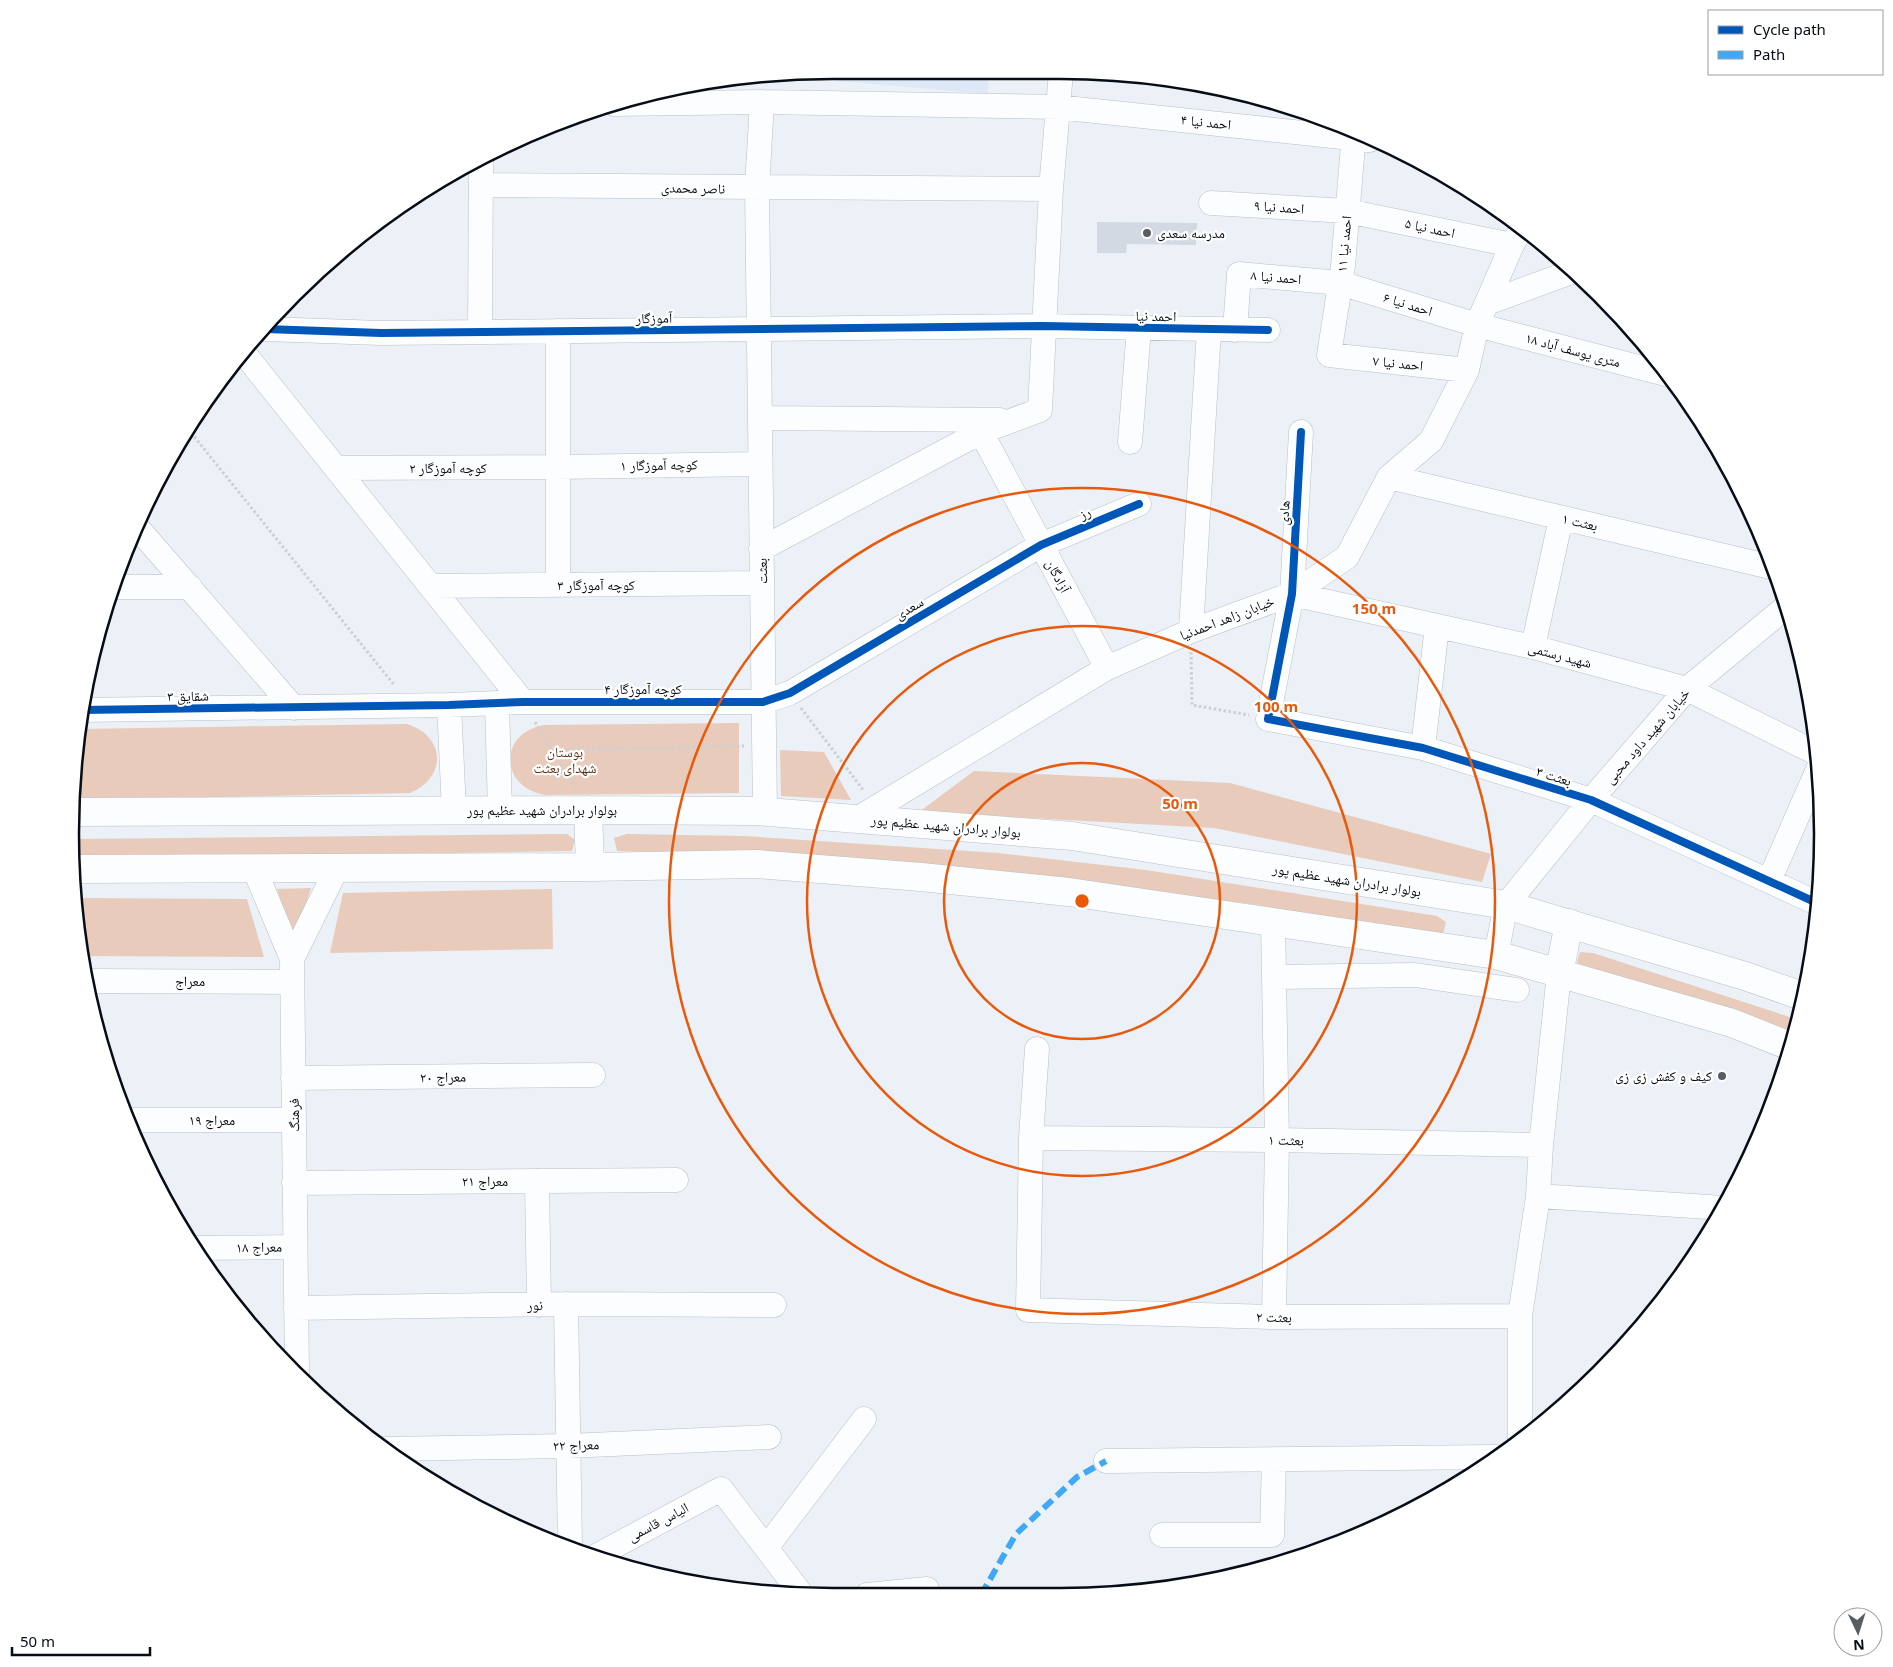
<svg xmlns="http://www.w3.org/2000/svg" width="1893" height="1667" font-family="'Noto Sans','Noto Naskh Arabic',sans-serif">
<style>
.built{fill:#dee8f6}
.green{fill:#e8cbbb}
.building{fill:#d3d9e3}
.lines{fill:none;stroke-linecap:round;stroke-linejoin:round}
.minor-casing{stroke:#bac0c8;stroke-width:25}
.major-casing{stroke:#bac0c8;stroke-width:29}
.path{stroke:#cdd0d2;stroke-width:3;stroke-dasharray:2.5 2.5;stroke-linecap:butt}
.minor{stroke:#fcfdfe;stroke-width:24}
.major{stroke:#fcfdfe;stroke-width:28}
.quiet{stroke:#3fa9f5;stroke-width:6;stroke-dasharray:12 6;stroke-linecap:butt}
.cycleway-casing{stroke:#fff;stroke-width:11}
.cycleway{stroke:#0057b8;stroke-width:8}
.ring{fill:none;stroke:#e8590c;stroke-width:2.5}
.poi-dot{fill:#575c65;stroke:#fff;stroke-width:2}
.labels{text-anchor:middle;stroke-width:4.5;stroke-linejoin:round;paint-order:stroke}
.street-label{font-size:14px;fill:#070d17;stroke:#fff}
.poi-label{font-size:14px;fill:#070d17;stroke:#fff;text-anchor:start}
.park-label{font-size:14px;fill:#5b3214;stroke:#fff}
.rim{fill:none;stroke:#070d17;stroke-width:2.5}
.centre{fill:#e8590c;stroke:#fff;stroke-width:2.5}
.ring-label{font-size:15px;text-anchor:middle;font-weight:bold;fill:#e8590c;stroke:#fff;stroke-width:4.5;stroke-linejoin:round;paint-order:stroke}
</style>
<rect width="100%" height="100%" fill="#ecf0f7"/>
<path class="built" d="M989,73l-1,21 -151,-13 1,-6z"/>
<path class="green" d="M739,723v70l-193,2c-47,-7 -48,-63 -1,-70z
M407,724c39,12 40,54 3,69l-338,7v-16l7,-55z
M780,750l44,2 27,48 -70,-4z
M974,771l256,12 261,71 -9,28 -268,-54 -295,-16z
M567,834l8,6 -3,11 -232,4 -268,1v-17z
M627,834l117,2 254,17 148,17 291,46 9,6 -3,12 -15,1 -177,-31 -262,-33 -184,-14 -188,-6 -3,-13z
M311,888l-17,54 -17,-53z
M552,889l1,60 -223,4 13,-60z
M74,898l173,1 17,58 -180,-1z
M1580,952l13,1 203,66 -3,16 -205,-62 -11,-11z"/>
<path class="building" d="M1097,222l100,1 -1,22 -69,-1 -1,9h-29z"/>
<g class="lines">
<g class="minor-casing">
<path id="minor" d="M762,102l-5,86 8,624
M614,104l148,-2 295,5 313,33
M1354,133l-11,133 -14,89 138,15
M481,185l570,4
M1211,203l136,8 165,34
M1487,303l87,-32
M265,329l116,4 662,-7 225,4
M1235,330l4,-56 101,9 137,42 192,50
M480,332l1,-175
M243,352l280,350
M760,418l240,2
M981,432l126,236
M1301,432l-9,162 -24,125 155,29 168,52 226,103
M1130,442l9,-114
M337,468l221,-1 202,-3
M1389,477l382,90
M136,526l158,182
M761,549l220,-117 59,-22 11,-221 10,-117
M558,585v-254
M430,586l332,-3
M114,587h76
M1292,594l241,53 154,42 129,64
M1191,631l18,-302
M1533,647l28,-129
M497,703l3,107
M449,705l5,105
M81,710l368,-5 74,-3h240l27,-9 251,-148 98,-41
M1423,748l14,-122
M857,819l250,-151 84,-37 101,-37 55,-37 42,-80 42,-36 36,-71 10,-45 35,-80 9,-15
M254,868l38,91
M1769,881l50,-114
M1273,921l4,219 -3,177
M1496,955l10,-50 85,-105 96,-111 99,-82
M1274,977l141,-2 102,15
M88,981l204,1
M1037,1049l-6,89 -3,172 246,7 246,-1
M293,1078l300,-3
M129,1120h165
M1031,1138l246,2 264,5
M537,1181l2,124
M294,1183l382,-3
M1538,1196l186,12
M193,1248l102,-1
M566,1304l4,242
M296,1308l270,-4 208,1
M297,1372l-5,-413 45,-91
M1520,1442v-126l18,-120 3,-51 18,-171
M384,1449l184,-3 201,-9
M1106,1461l390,-4
M1162,1535h110l2,-75
M766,1548l98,-129
M596,1556l125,-67 81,106
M867,1595l60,-6"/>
</g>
<g class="major-casing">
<path id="major" d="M588,810l2,57
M72,812l516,-2 167,1 317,25 434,69 239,71 57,20
M72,869l518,-2 166,-3 165,13 148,15 427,63 236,68 58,23
M1559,974l10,-51"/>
</g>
<path class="path" d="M188,429l207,257
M1191,652l1,53 57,10
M801,708l63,83
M535,722l40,66
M552,750l192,-4"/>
<use href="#minor" class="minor"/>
<use href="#major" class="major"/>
<path class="quiet" d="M981,1595l35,-61 61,-57 29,-16"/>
<g class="cycleway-casing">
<path id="cycleway" d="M265,329l116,4 662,-7 225,4
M1301,432l-9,162 -24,125 155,29 168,52 226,103
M81,710l368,-5 74,-3h240l27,-9 251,-148 98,-41"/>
</g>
<use href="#cycleway" class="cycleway"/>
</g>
<g class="ring">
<circle cx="1082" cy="901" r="138"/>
<circle cx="1082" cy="901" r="275"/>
<circle cx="1082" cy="901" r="413"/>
</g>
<g class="poi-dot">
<circle cx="1147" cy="233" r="5"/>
<circle cx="1722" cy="1076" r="5"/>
</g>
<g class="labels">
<g class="street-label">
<text transform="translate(1206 122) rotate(6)" y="5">احمد نیا ۴</text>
<text transform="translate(693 188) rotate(1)" y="5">ناصر محمدی</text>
<text transform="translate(1279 207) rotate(4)" y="5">احمد نیا ۹</text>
<text transform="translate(1430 228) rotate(12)" y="5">احمد نیا ۵</text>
<text transform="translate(1344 244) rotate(-85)" y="5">احمد نیا ۱۱</text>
<text transform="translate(1276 277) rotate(5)" y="5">احمد نیا ۸</text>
<text transform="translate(1408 304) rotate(17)" y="5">احمد نیا ۶</text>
<text transform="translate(1156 316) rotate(1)" y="5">احمد نیا</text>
<text transform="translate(654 318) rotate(-1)" y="5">آموزگار</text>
<text transform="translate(1573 350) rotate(15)" y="5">۱۸ متری یوسف آباد</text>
<text transform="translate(1398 363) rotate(6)" y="5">احمد نیا ۷</text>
<text transform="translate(659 465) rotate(-1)" y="5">کوچه آموزگار ۱</text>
<text x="448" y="473">کوچه آموزگار ۲</text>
<text transform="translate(1085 513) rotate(-23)" y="5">رز</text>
<text transform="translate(1284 513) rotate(-87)" y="5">هادی</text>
<text transform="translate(1580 522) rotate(13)" y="5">بعثت ۱</text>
<text transform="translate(762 571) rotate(-91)" y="5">بعثت</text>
<text transform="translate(1058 576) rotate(62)" y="5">آزادگان</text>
<text x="596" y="590">کوچه آموزگار ۳</text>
<text transform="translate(909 608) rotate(-30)" y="5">سعدی</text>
<text transform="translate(1227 618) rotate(-21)" y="5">خیابان زاهد احمدنیا</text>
<text transform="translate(1560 655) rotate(15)" y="5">شهید رستمی</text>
<text x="643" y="694">کوچه آموزگار ۴</text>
<text transform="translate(188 696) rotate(-1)" y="5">شقایق ۳</text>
<text transform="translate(1647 736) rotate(-49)" y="5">خیابان شهید داود محبی</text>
<text transform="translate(1554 776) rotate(17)" y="5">بعثت ۳</text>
<text x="542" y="815">بولوار برادران شهید عظیم‌ پور</text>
<text transform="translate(946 826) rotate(5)" y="5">بولوار برادران شهید عظیم‌ پور</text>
<text transform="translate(1347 880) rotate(9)" y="5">بولوار برادران شهید عظیم‌ پور</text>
<text x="190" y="986">معراج</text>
<text transform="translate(443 1077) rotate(-1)" y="5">معراج ۲۰</text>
<text transform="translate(294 1115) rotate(-91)" y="5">فرهنگ</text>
<text x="212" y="1125">معراج ۱۹</text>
<text transform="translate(1286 1140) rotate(1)" y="5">بعثت ۱</text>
<text x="485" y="1186">معراج ۲۱</text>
<text transform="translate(259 1247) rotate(-1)" y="5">معراج ۱۸</text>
<text transform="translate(535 1305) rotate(-1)" y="5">نور</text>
<text transform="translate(1274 1317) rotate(1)" y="5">بعثت ۲</text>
<text transform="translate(576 1445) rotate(-2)" y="5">معراج ۲۲</text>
<text transform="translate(658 1522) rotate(-28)" y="5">الیاس قاسمی</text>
</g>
<g class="poi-label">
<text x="1157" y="238">مدرسه سعدی</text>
<text x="1712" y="1081" text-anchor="end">کیف و کفش زی زی</text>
</g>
<g class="park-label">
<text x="565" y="757">بوستان<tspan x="565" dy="16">شهدای بعثت</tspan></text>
</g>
</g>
<path d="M0 0H1893V1667H0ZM833 79H1060A754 754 0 0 1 1814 833V834A754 754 0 0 1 1060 1588H833A754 754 0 0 1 79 834V833A754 754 0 0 1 833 79Z" fill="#fff" fill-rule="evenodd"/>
<path class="rim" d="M833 79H1060A754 754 0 0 1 1814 833V834A754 754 0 0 1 1060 1588H833A754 754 0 0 1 79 834V833A754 754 0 0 1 833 79Z"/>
<circle cx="1082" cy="901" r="8" class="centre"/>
<g class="ring-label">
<text x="1374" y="614">150 m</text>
<text x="1276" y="712">100 m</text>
<text x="1180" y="809">50 m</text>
</g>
<rect x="1708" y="10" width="175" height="65" fill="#ffffff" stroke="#9c9ea2"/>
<rect x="1718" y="26" width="25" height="8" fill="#0057b8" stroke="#9c9ea2"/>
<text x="1753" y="35" font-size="15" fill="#070d17">Cycle path</text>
<rect x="1718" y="51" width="25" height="8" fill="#3fa9f5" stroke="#9c9ea2"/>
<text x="1753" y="60" font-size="15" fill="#070d17">Path</text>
<g transform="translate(1858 1632) rotate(176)"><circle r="24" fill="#ffffff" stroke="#9c9ea2"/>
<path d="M0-4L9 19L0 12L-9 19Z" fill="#575c65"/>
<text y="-8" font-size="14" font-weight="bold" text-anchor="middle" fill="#070d17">N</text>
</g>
<path d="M12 1647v8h138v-8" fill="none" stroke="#070d17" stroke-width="2.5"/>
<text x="20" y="1647" font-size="15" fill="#070d17" stroke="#ffffff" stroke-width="4" paint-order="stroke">50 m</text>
</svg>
